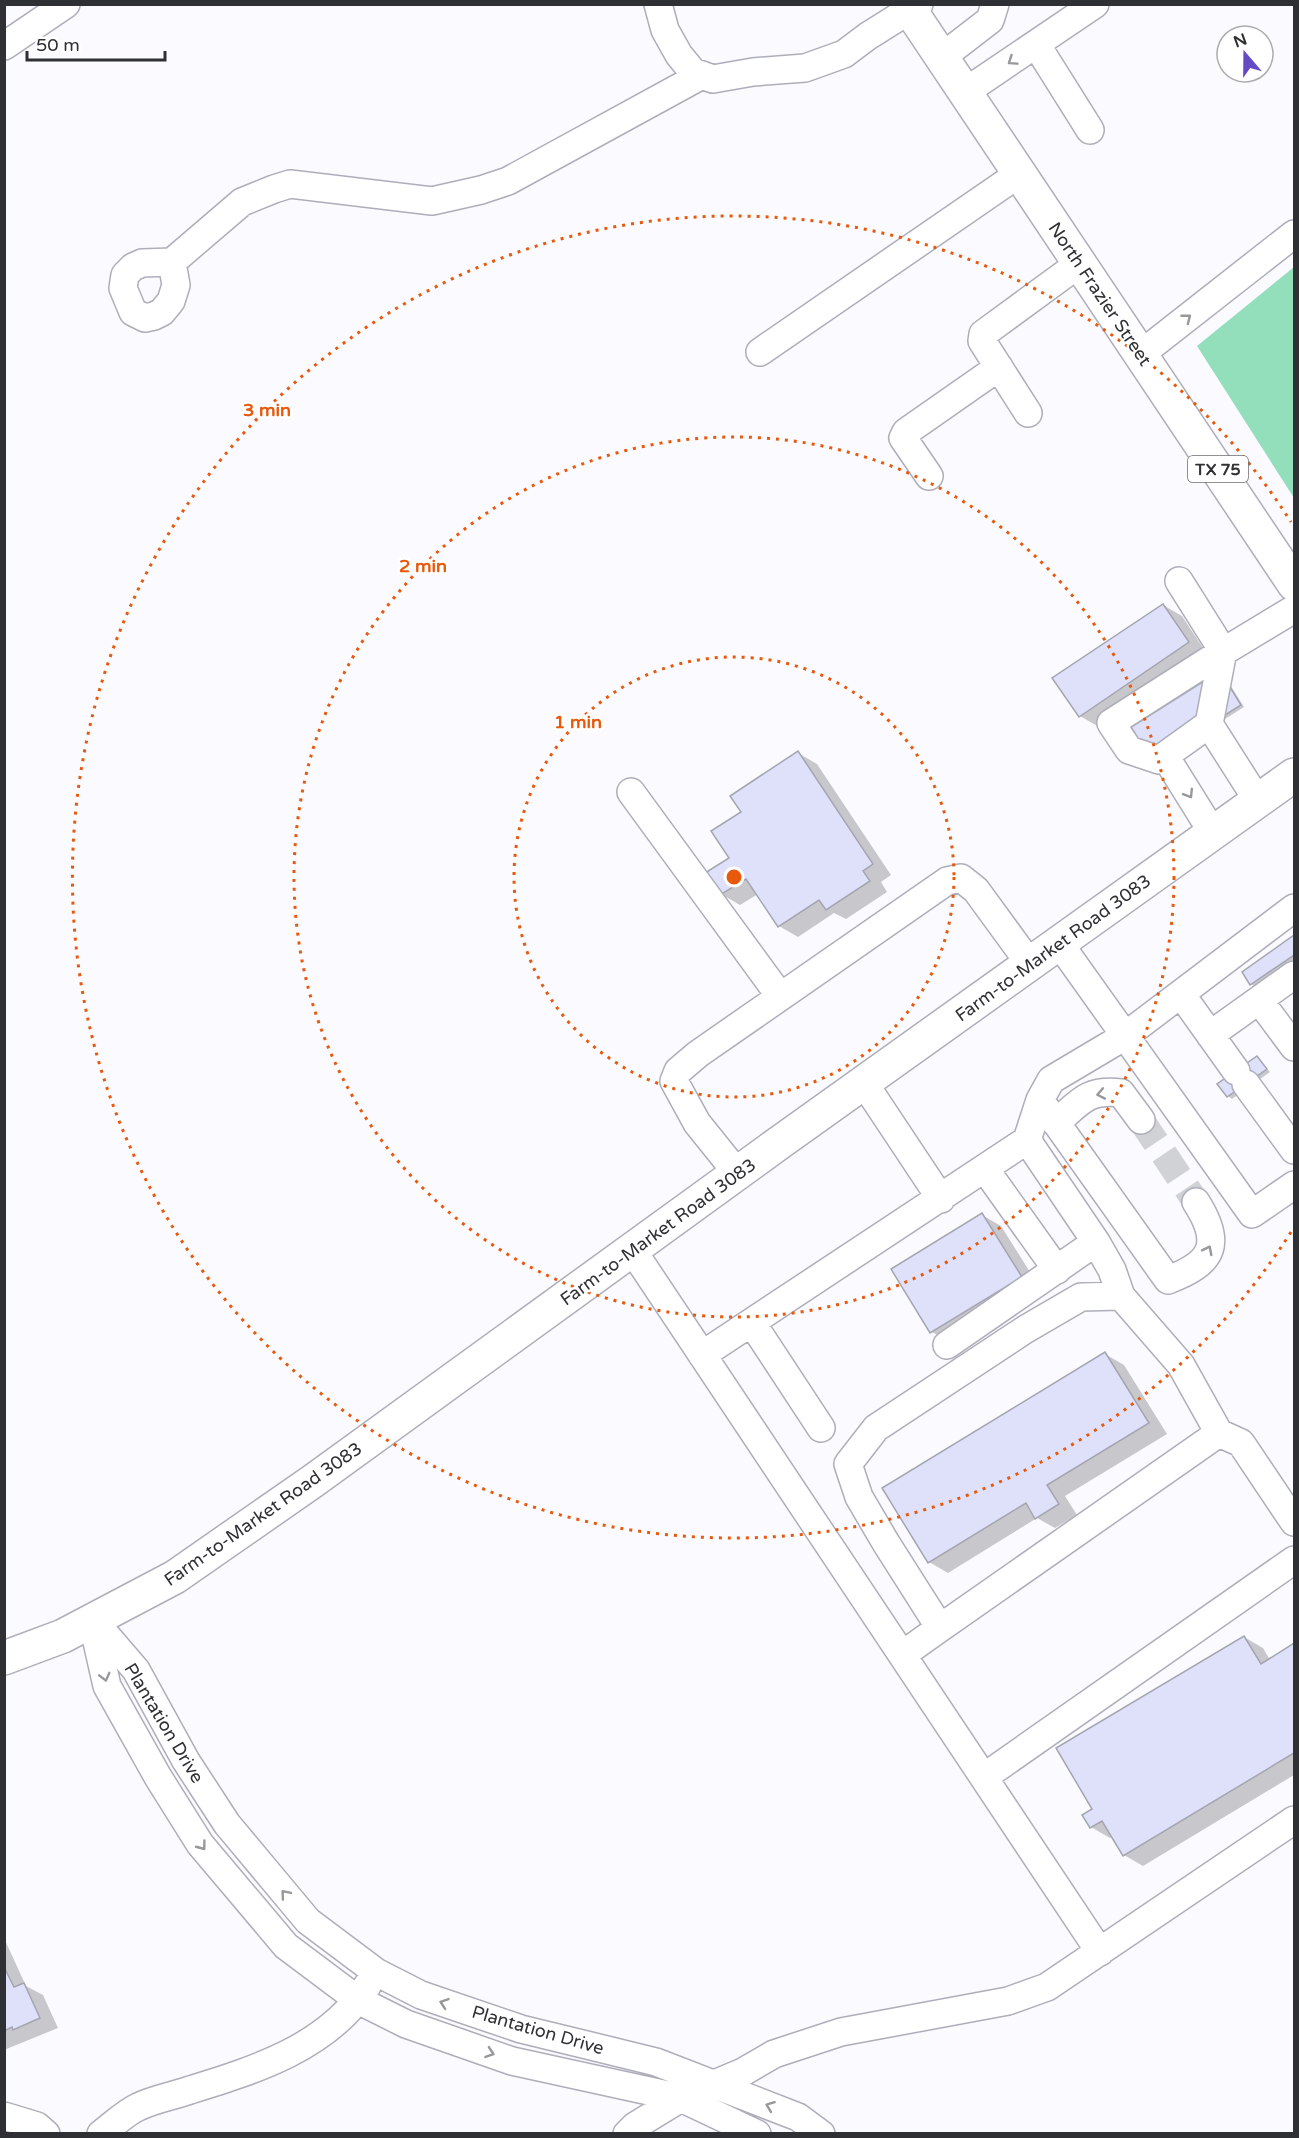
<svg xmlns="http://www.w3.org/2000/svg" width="1299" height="2138" font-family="'Varela Round',sans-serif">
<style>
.forest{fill:#93dfbc}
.shadow{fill:#0003}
.building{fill:#dfe1fb;stroke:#a4a5b0;stroke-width:1.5}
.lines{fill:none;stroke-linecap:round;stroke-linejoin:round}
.minor-tunnel{stroke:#d1d2d6;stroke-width:27;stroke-dasharray:27 14;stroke-linecap:butt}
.minor-casing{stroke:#adaeba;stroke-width:30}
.major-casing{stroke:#adaeba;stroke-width:36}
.minor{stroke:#fff;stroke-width:27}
.major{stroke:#fff;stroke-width:33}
.oneway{stroke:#97989a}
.ring{fill:none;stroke:#e8590c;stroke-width:3;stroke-dasharray:3 6}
.labels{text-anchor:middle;stroke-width:5;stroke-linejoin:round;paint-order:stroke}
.shield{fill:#fff;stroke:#6d6e71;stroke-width:1.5}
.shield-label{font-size:16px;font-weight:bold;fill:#2f3034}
.street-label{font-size:18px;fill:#2f3034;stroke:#fff}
.centre{fill:#e8590c;stroke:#fff;stroke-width:3}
.ring-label{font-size:18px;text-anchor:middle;font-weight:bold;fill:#e8590c;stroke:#fff;stroke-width:5;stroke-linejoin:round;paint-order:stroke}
</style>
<rect width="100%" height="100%" fill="#fafaff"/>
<path class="forest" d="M1294,267v231l-97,-152z"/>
<path class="shadow" d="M1163,605l19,11 25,38 -108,73 -19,-11z
M1224,675l20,32 -87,55z
M798,753l19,11 74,111 -10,7 6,10 -41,27 -12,-6 -36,24 -19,-11 -21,-32 -18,11 -19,-11 22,-82z
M1294,937v22l-38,28 -5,-3 -7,-11z
M1257,1058l13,14 -38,27 -4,-3z
M982,1215l19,11 39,62 -89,55 -19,-11z
M1105,1354l19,11 43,69 -102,62 12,19 -22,13 -18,-10 -89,55 -19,-11z
M1244,1637l19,11 7,12 24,-15v130l-151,91 -19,-11 -11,-19 -3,2 -19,-11 3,-18z
M4,1938l22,48 17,9 15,33 -54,22z"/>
<path class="building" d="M1163,604l26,38 -110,75 -27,-39z
M1220,671l21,34 -89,56 -21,-34z
M798,751l75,113 -10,7 7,10 -44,29 -7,-10 -41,27 -32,-48 -26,16 -15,-22 24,-15 -18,-27 30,-19 -11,-16z
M1294,935v20l-44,30 -8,-13z
M1257,1056l10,13 -40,28 -10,-13z
M982,1213l40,64 -92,56 -39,-64z
M1105,1352l44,71 -102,62 12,19 -24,15 -9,-16 -98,60 -46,-75z
M1244,1636l17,28 33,-21v110l-171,103 -21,-35 -12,7 -8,-13 10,-6 -36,-61z
M4,1967l10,20 10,-4 16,35 -27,12 -1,-3 -8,4z"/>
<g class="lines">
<path class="minor-tunnel" d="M1141,1120l55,82"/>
<g class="minor-casing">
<path id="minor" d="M658,4l7,26 14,25 14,17 20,7 40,-7 52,-4 39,-14 24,-18 51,-32
M1036,44l54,86
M4,46l62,-42
M942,57l48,-37 5,-16
M965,92l130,-88
M172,262l4,23 -5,16 -9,11 -8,4 -9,2 -12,-6 -10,-24 2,-13 8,-8 9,-4 30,-1 70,-60 32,-13 16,-5 142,17 49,-11 27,-9 194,-106
M760,352l260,-179
M1141,354l153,-120
M1028,413l-46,-72 1,-7 97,-71
M929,476l-26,-38 3,-6 93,-65
M1179,581l44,70 -14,73 49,77
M1209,724l-50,36 -30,-10 -18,-27 97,-62 86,-52
M1165,756l48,77
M631,792l149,204
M1059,943l193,271 42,-29
M1181,994l55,77
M1259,1000l35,47
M1210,1035l84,-60
M864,1083l77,116
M1246,1084l48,66
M1040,1100l128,180c45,-17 55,-36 28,-78
M1056,1123c24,-21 31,-34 65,-30l20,27
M1027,1140l13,-40 11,-20 74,-44 169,-128
M985,1169l72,101
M738,1174l-41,-51 -23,-42 4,-10 20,-17 249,-173 14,-3 15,12 54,74
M633,1251l467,701
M752,1323l69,105
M947,1345l149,-103
M702,1355l325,-215 69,102 16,28 9,26
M1219,1433l22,10 53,79
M93,1620l43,50 50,91 41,63 81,97 68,51 45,23 100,34 135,33 142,55 23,17
M93,1624l14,62 51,91 42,67 86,102 72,54 48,24 106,37 169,37 76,36
M902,1655l38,-27 279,-195 -38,-68 -60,-69 -40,1 -55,32 -150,99 -28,36 11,33 27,46 54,85
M984,1777l310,-217
M4,2116l33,10 9,8
M101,2134c12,-9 24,-21 37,-27 16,-8 35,-11 52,-17 65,-20 139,-43 177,-104
M627,2134l8,-8 46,-28 62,-26 31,-18 67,-22 167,-31 39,-14 247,-167"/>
</g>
<g class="major-casing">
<path id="major" d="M906,4l388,580
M4,1658l59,-22 112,-59 138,-96 466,-338 515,-368"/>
</g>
<use href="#minor" class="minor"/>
<use href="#major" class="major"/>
</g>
<defs><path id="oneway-chevron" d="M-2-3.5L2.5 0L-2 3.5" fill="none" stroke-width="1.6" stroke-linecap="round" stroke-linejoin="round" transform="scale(1.5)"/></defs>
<g class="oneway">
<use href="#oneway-chevron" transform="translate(1012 61) rotate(146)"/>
<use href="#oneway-chevron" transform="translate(1187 318) rotate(-38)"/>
<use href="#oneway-chevron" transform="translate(1189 794) rotate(58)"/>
<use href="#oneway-chevron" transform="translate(1101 1094) rotate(169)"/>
<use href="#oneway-chevron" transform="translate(1208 1250) rotate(-63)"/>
<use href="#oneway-chevron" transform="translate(105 1677) rotate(76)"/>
<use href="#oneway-chevron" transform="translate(202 1846) rotate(53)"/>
<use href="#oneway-chevron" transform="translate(285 1894) rotate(-130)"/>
<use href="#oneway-chevron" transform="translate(444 2003) rotate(-161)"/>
<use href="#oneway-chevron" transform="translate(490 2053) rotate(19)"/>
<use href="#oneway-chevron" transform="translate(770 2106) rotate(-159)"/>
</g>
<g class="ring">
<circle cx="734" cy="877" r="220"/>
<circle cx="734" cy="877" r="440"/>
<path d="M1291 1232A661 661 0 1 1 1291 522"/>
</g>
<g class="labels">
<rect class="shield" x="1188" y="456" width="60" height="26" rx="4.5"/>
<g class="shield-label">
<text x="1218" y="475">TX 75</text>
</g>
<g class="street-label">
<text transform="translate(1100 294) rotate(56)" y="6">North Frazier Street</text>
<text transform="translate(1053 948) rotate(-36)" y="6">Farm-to-Market Road 3083</text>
<text transform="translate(658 1232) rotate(-36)" y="6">Farm-to-Market Road 3083</text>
<text transform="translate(263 1514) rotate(-35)" y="6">Farm-to-Market Road 3083</text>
<text transform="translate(164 1723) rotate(59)" y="6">Plantation Drive</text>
<text transform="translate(538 2030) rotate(16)" y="6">Plantation Drive</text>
</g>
</g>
<circle cx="734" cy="877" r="9" class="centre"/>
<g class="ring-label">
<text x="267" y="416">3 min</text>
<text x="423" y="572">2 min</text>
<text x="578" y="728">1 min</text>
</g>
<rect width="1299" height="2138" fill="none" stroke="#2f3034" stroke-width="12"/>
<g transform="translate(1245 54) rotate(340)"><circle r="28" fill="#ffffff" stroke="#acacae" stroke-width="1.5"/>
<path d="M0-4.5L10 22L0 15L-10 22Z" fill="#644ac3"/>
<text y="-9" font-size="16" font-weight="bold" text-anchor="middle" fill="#2f3034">N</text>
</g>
<path d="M27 51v9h138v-9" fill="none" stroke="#2f3034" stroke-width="3"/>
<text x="36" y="51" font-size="18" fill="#2f3034" stroke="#ffffff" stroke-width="4.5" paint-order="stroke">50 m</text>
</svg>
